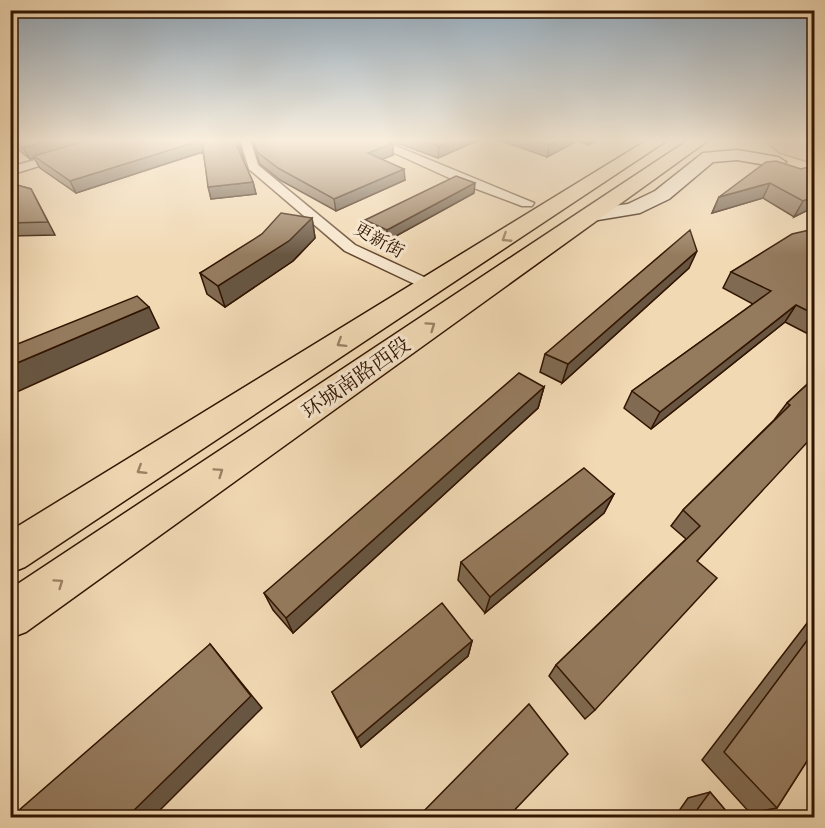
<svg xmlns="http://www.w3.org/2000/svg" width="825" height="828" font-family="'IM FELL Great Primer','Noto Serif SC',serif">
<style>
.green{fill:#d1b895;stroke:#82664a;stroke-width:1.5}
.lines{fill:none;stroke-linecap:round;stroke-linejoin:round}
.street-casing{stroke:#62462d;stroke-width:3}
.secondary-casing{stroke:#321500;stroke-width:3}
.primary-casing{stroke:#321500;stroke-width:3}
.street{fill:#f6e6ce;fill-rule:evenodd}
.secondary{fill:#f6e6ce;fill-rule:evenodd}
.primary{fill:#f1d9b4;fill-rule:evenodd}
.wall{fill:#806a51;stroke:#321500;stroke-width:1.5}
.shaded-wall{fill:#685642;stroke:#321500;stroke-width:1.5}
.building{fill:#957b5e;stroke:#321500;stroke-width:1.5}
.oneway{stroke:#9b8163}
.labels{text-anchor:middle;stroke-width:6;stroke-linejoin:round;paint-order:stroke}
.far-street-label{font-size:18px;fill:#321500;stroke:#f6e6ce}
.street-label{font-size:21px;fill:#321500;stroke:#f6e6ce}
</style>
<rect width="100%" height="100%" fill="#f1d9b4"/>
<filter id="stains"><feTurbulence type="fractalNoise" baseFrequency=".00333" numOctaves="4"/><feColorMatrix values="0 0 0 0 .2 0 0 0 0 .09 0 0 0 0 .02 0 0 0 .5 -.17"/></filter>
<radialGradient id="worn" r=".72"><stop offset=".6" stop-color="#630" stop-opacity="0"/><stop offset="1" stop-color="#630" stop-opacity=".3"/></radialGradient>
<path class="green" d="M773,139h29l12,4v21l-35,-11 -11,-9z"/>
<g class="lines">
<g class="street-casing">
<path id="street" d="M109,139h17l-116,36v-8z
M240,139h10l8,26 97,80 82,38 2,3 -2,3h-12l-80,-38 -96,-82z
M364,139h15l155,64 -2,3h-10l-64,-24z"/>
</g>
<g class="secondary-casing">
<path id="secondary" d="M737,150l41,7 8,5 -8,5 -41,-7 -24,2 -44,37 -29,14 -48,8 -10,-6 10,-6 36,-5 27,-13 48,-38z"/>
</g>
<g class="primary-casing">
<path id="primary" d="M649,139h20l-644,428 -15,6v-42z
M690,139h20l-684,493 -16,6v-49z"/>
</g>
<use href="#street" class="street"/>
<use href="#secondary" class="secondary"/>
<use href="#primary" class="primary"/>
</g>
<path class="wall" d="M10,139h228l6,21h-1l10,22 3,12 -45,5 -8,-47 -127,41 -36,-25 -6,-10 -4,1 -20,-16z
M251,139h132l10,16 -11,4 23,21 -69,31 -56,-31 -20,-16z
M386,139h95l-43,19z
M496,139h102l-9,6 -12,-4 -30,16z
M814,166v41l-20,10 -31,-19 -51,15 7,-16 82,-28z
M10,183l21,6 24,46 -45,1z
M474,193l-87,48 -21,-11 -1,-10z
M312,218l3,20 -22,23 -68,46 -18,-13 -7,-21z
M814,229v108l-29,-15 -134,107 -27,-21 8,-17 121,-87 -30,-16 8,-16z
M689,268l-127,115 -22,-11 5,-18z
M814,378l-1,56 -116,127 -102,149 -10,9 -36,-43 7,-11 130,-126 -15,-13 12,-16 91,-90 13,-17z
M544,387l-6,21 -245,225 -20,-23 -9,-17z
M614,494l-10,19 -119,100 -27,-33 3,-18z
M814,614v136l-37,58 -27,5 -48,-53z
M472,641l-4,15 -107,91 -23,-43 -6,-12z
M710,792l22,26h-58l14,-20z"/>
<path class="shaded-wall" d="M55,139h45l-66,17v2l-4,1 -7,-11z
M455,139h26l-43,19 1,-12z
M562,139h16l-1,2 -30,16 2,-12z
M590,139h8l-9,6z
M202,140l3,11 -129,42 -6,-12z
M393,143v12l-24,10 -1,-12z
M10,146l8,16 -8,2z
M404,169l1,11 -69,31 -2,-12z
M253,182l3,12 -45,5 -3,-12z
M475,183l-1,10 -87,48v-11z
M770,183l-7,15 -51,15 7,-16z
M814,196v11l-20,10 9,-16z
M312,218l3,20 -22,23 -68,46 -7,-21z
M697,251l-8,17 -127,115 6,-19z
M796,305l-11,17 -134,107 9,-17z
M149,307l10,21 -149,67v-29z
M544,387l-6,21 -245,225 -7,-15z
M614,494l-10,19 -119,100 5,-16z
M472,641l-4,15 -107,91 -4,-9z
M210,644l52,64 -110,110h-26z"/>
<path class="building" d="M13,139h42l-32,9z
M92,139h146l3,9 -4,-2 16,36 -45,5 -6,-47 -132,41 -36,-25z
M253,139h130l10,4 -25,10 36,16 -70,30 -56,-31 -21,-16z
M418,139h37l-16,7z
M530,139h32l-13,6z
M776,161l25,8 13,-3v30l-11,5 -33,-18 -51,14 47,-35z
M456,176l19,7 -88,47 -22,-10z
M10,183l21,6 17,33 -38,1z
M281,213l31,5 -23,23 -71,45 -18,-13 62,-39z
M814,229v85l-18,-9 -136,107 -28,-21 139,-100 -40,-19 61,-38z
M690,230l7,21 -129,113 -23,-10z
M137,296l12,11 -139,59v-19z
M519,373l25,14 -258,231 -22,-25z
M814,378v53l-2,3 2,1 -117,126 20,17 -122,132 -39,-45 144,-139 -17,-16 107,-105 -3,-2z
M584,468l30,26 -124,103 -29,-35z
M442,603l30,38 -115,97 -25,-46z
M814,631v119l-37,58 -53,-56z
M210,644l41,52 -125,122h-116z
M529,704l39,50 -61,64h-90z
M710,792l22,26h-41z"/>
<defs><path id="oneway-chevron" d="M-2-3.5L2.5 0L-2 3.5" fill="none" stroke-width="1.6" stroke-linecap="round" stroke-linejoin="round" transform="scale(1.5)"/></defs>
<g class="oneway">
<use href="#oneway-chevron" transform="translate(506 238) rotate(147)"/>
<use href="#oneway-chevron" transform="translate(431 326) rotate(-35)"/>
<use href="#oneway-chevron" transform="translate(341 343) rotate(148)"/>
<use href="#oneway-chevron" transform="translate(141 470) rotate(148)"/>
<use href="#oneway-chevron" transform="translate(219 472) rotate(-35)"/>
<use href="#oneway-chevron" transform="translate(59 583) rotate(-35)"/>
</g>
<linearGradient id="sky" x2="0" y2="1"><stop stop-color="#91a8bb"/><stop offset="0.55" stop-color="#f9eedd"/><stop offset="1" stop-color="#f9eedd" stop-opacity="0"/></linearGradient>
<rect width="825" height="255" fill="url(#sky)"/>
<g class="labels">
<g class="far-street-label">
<text transform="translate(379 240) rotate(29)" y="6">更新街</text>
</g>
<g class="street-label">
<text transform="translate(356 378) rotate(-35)" y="7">环城南路西段</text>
</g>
</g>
<rect width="825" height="828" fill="none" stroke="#f1d9b4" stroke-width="36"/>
<rect x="12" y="12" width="801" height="804" fill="none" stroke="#321500" stroke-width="3"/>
<rect x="18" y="18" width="789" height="792" fill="none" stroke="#321500" stroke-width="1.5"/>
<rect width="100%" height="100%" filter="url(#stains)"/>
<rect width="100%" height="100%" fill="url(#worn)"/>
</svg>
